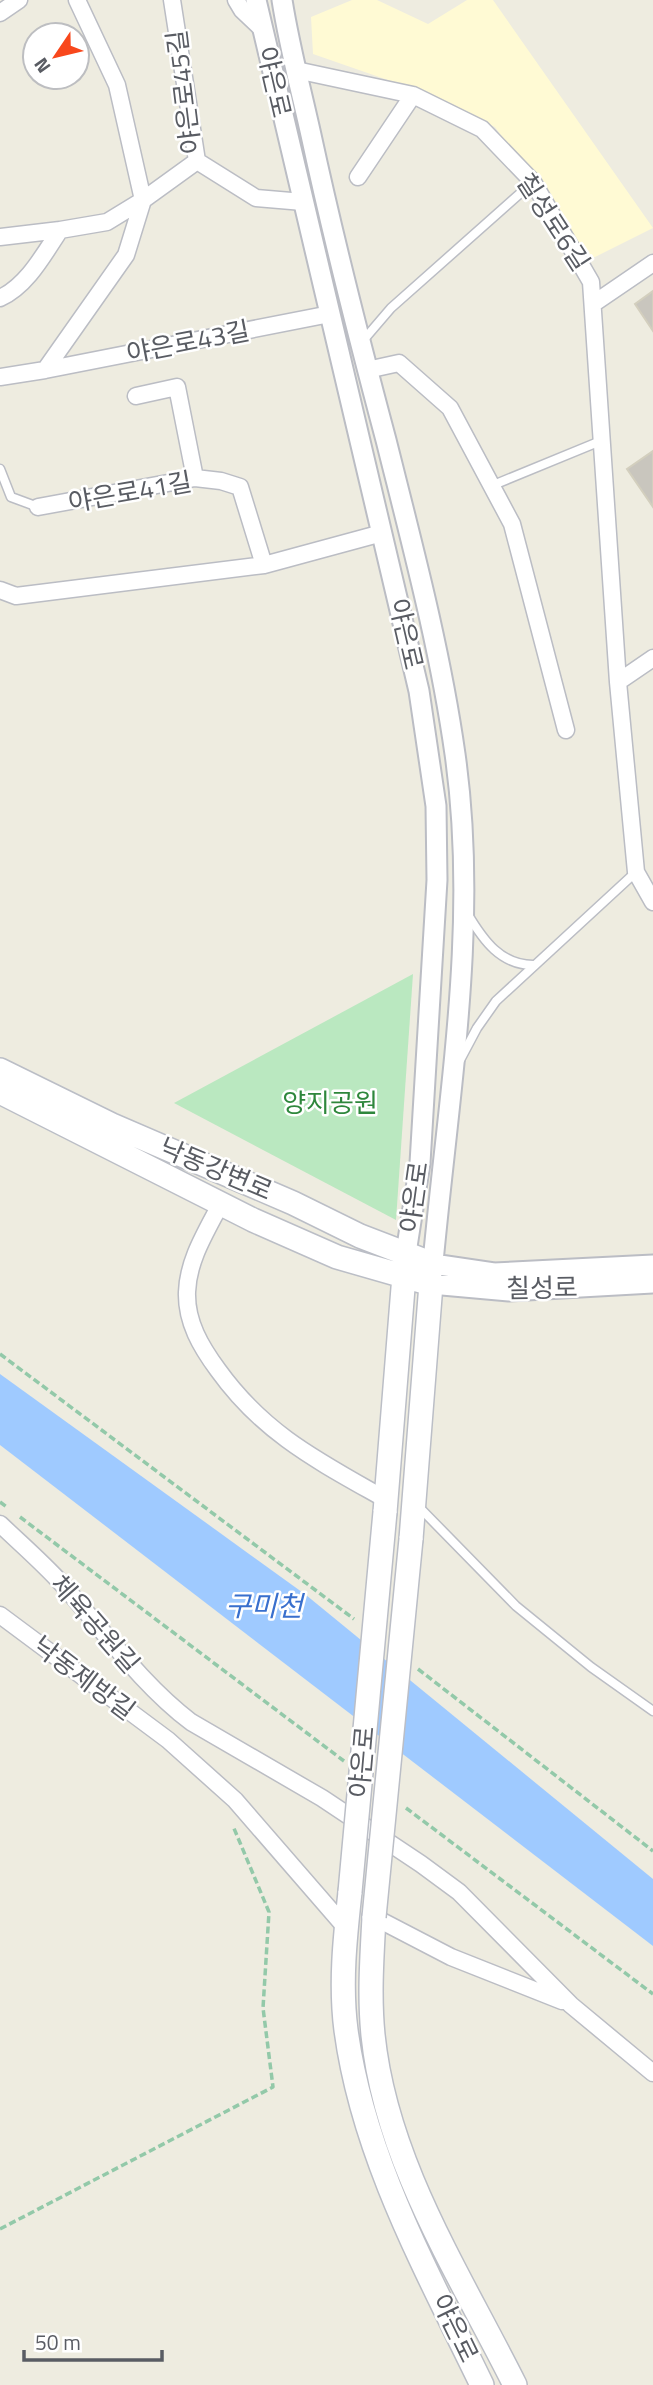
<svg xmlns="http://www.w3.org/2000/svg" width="653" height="2385" font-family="'Titillium Web','Noto Sans KR',sans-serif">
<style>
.commercial{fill:#fffad4}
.green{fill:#bae8c0}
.water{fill:#9fcaff}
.building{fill:#c9c6be;stroke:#d3cfbe;stroke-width:2}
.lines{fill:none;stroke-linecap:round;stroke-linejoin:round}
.service-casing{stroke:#bbbdc4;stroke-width:11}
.minor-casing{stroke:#bbbdc4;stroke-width:19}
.tertiary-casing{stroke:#bbbdc4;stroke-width:23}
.secondary-casing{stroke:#bbbec6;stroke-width:26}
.path{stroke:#93c9a9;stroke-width:3.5;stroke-dasharray:7 3.5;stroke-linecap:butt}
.service{stroke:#fff;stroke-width:8}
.minor{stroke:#fff;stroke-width:16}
.tertiary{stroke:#fff;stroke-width:19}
.secondary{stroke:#fff;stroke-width:23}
.secondary-bridge-casing{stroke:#bbbec6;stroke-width:26;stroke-linecap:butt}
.secondary-bridge{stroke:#fff;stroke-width:23}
.labels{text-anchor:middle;stroke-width:5;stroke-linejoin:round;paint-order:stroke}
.street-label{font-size:26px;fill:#595c63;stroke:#fff}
.park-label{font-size:26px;fill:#2e873c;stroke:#fff}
.water-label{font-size:28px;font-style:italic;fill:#386fcd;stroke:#fff}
</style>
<rect width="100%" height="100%" fill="#eeece0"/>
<path class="commercial" d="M352,0h25l51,24 39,-24h26l160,228 -62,31 -96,-132 -90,-41 -92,-32 -2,-37z"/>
<path class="green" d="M413,974l-17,246 -222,-117z"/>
<path class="water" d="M0,1374l306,221 347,284v67l-653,-501z"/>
<path class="building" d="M653,291v40l-18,-27z
M653,451v56l-26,-38z"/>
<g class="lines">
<g class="service-casing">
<path id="service" d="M361,343l30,-35 142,-126
M0,469l11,28 27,10
M491,486l112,-46
M467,913c16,27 34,53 68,52
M460,1060l17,-32 19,-27 140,-129
M419,1507l97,99 75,61 62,44"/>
</g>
<g class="minor-casing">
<path id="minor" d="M77,0l40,85 26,115
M236,0l6,10 19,18
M0,13l19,-13
M296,70l117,25 69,34 51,53 58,100 27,400 18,190 17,30
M197,161l59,37 47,4
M358,177l55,-82
M0,237l60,-7
M0,298c27,-12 44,-44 60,-68l47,-8 36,-22 54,-39 -25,-161
M593,304l60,-41
M45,370l81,-115 17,-55
M367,370l32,-7 51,45 62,116 54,206
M0,377l45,-7 285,-56
M136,396l41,-9 18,91
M38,507l157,-29 26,3 19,6 24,78
M0,590l16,6 248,-31 118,-32
M618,682l35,-24
M221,1203c-15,29 -33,57 -34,89 -1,30 14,55 31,78 46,64 100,91 167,129
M0,1524c21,20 43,39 62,60 42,47 79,100 129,138l131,76 99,66 38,28 112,113 82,68
M0,1615l168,125 67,60 111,128
M374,1917l77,40 111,44"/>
</g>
<g class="tertiary-casing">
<path id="tertiary" d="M256,0l163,691 17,115 1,74 -17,283 -14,90
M282,0c7,45 19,90 29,135 22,102 48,204 75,305 26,104 54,208 69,314 25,176 -9,354 -24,530l78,7 144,-8
M433,1264l61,9 159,-8"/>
</g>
<g class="secondary-casing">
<path id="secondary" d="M0,1070l112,55 181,78 67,33 73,28
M0,1092l253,128 84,37 94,27 -20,255
M385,1512l20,-249
M350,1892c-5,46 -10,92 -4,138 17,127 81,241 136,355
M374,1917c-2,39 -5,78 -1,118 13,127 86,238 142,350"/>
</g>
<path class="path" d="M0,1354l354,265
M0,1502l8,6
M20,1517l324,244
M418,1669l235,182
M406,1808l247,186
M0,2229l273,-142 -10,-79 6,-96 -36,-86"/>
<use href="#service" class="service"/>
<use href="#minor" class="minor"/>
<use href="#tertiary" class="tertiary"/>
<use href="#secondary" class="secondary"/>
<g class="secondary-bridge-casing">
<path id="secondary-bridge" d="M350,1892l35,-380
M374,1917l37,-378"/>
</g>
<use href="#secondary-bridge" class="secondary-bridge"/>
</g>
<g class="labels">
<g class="street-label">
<text transform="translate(274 82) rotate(77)" y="9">야은로</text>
<text transform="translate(184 92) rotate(-97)" y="9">야은로45길</text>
<text transform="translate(553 222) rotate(57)" y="9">칠성로6길</text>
<text transform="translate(188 342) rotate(-11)" y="9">야은로43길</text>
<text transform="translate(130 492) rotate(-10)" y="9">야은로41길</text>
<text transform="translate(406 634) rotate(77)" y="9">야은로</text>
<text transform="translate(216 1169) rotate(23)" y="9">낙동강변로</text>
<text transform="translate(414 1197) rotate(-82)" y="9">야은로</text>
<text transform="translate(542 1288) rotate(-1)" y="9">칠성로</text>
<text transform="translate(95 1624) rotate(49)" y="9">체육공원길</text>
<text transform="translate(84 1678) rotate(37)" y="9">낙동제방길</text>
<text transform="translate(362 1762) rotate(-85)" y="9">야은로</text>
<text transform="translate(455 2328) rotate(64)" y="9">야은로</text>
</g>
<g class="park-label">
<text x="330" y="1112">양지공원</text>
</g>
<g class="water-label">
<text x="264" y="1616">구미천</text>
</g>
</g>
<g transform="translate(56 56) rotate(235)"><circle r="33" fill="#ffffff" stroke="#bdbec1" stroke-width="2"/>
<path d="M0-5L12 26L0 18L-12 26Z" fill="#f8471c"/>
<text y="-10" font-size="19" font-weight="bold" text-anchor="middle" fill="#595c63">N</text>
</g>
<path d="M24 2350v10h138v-10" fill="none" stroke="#595c63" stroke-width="3.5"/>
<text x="35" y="2350" font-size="21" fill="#595c63" stroke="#ffffff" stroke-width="5" paint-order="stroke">50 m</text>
</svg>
